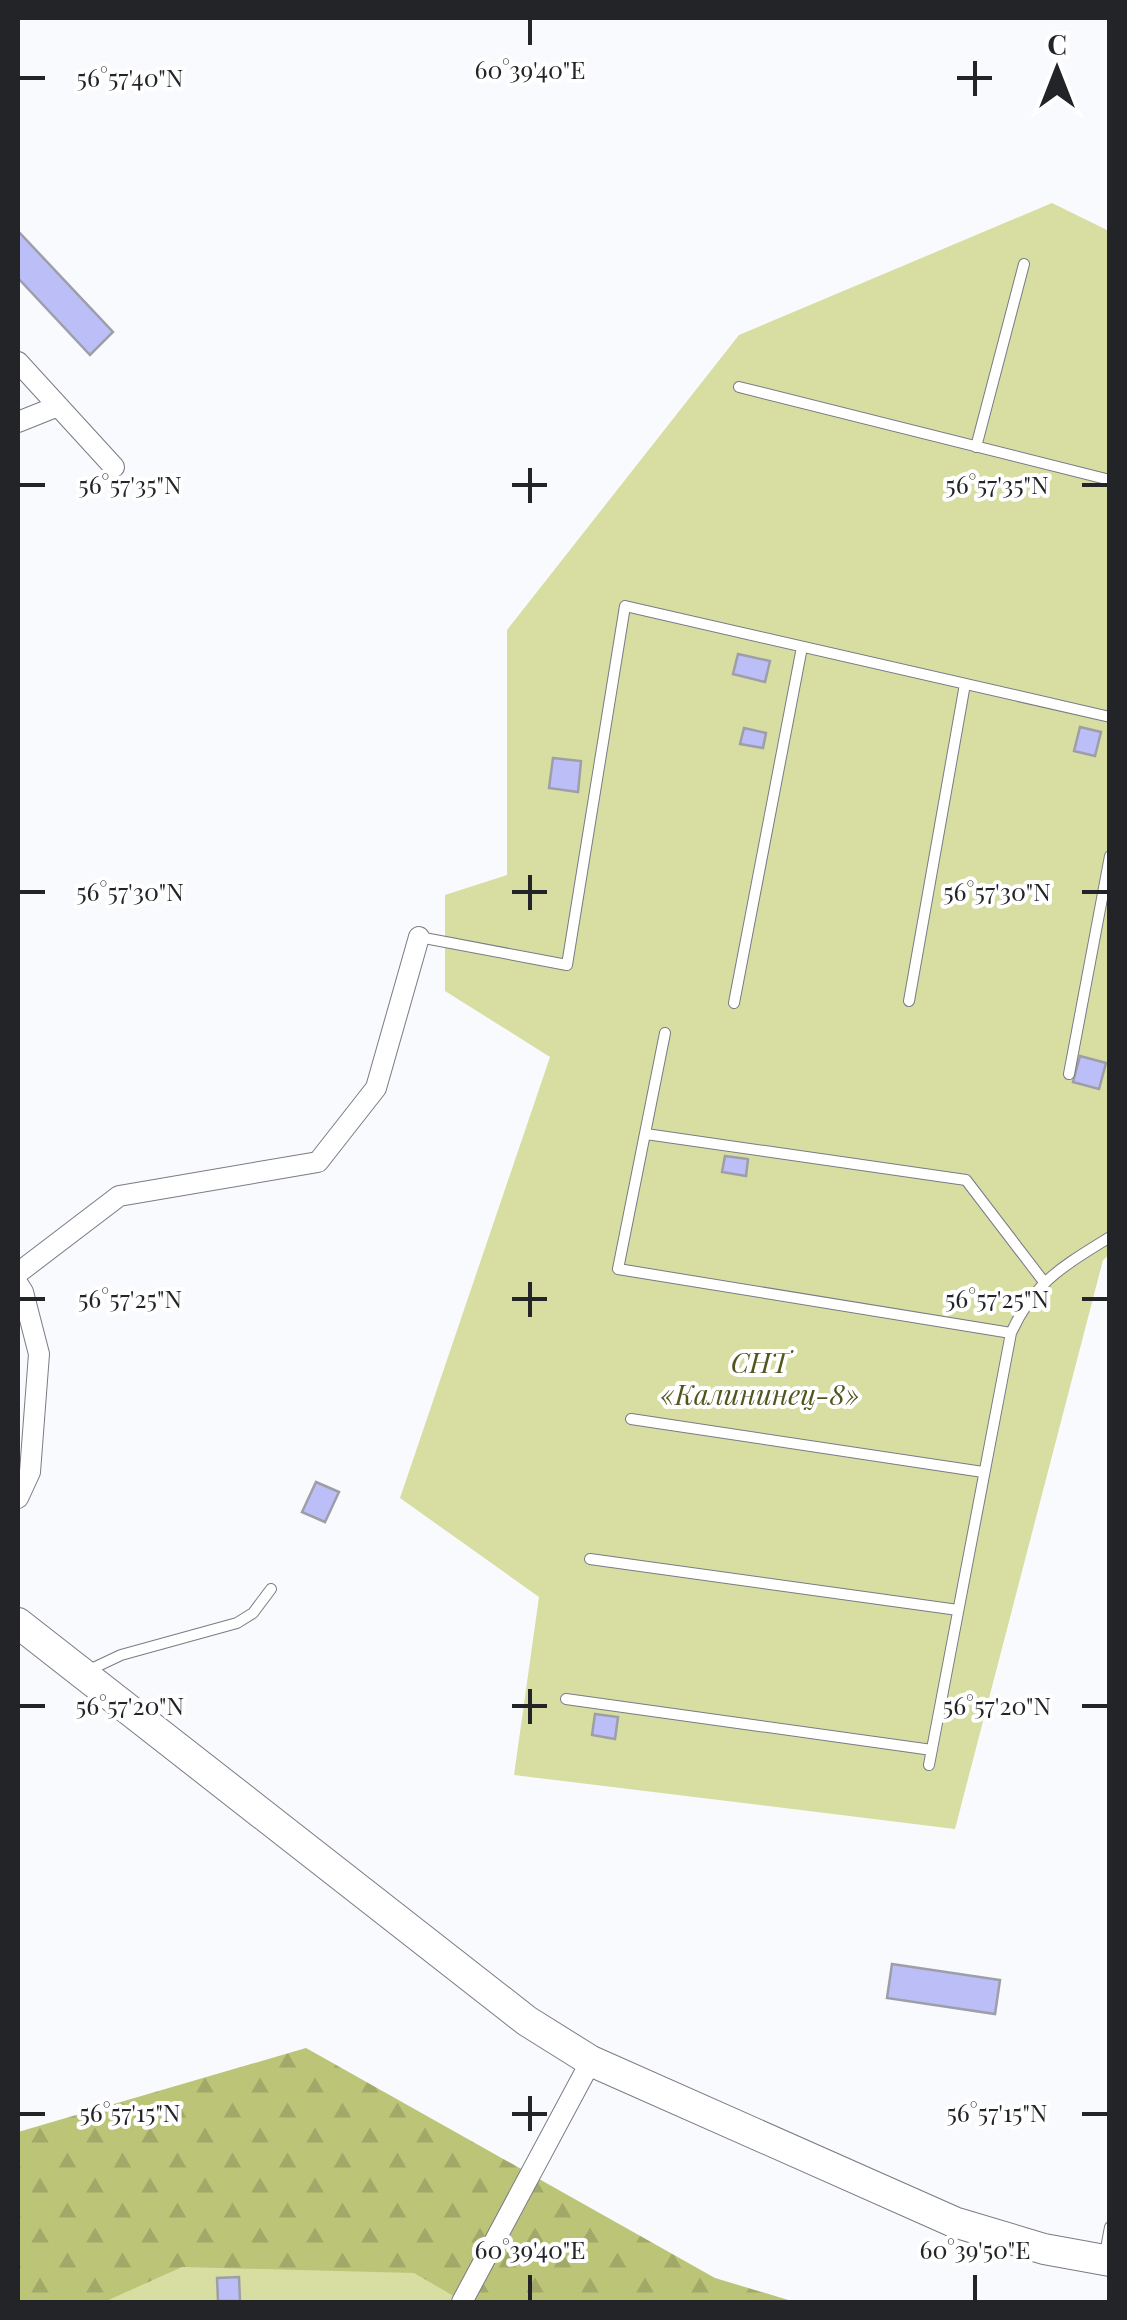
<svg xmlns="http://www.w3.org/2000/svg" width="1127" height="2320" font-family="'Playfair Display',serif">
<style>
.green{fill:#d8dea1}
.forest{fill:url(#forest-firs)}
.building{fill:#bcbff7;stroke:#9d9ea8;stroke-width:2.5}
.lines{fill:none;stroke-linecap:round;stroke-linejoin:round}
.lane-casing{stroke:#797b85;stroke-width:12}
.street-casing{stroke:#797b85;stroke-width:22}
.secondary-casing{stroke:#797b85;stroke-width:32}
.lane{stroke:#fff;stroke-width:10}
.street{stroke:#fff;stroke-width:20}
.secondary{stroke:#fff;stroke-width:30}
.ticks{fill:none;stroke:#232428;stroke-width:4}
.labels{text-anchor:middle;stroke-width:8;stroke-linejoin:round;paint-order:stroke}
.park-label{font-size:28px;font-style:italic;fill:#51551e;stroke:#fff}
.ticks-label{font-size:25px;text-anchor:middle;fill:#232428;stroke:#fff;stroke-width:8;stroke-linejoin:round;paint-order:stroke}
</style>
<defs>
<pattern id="forest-firs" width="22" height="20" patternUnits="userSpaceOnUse" patternTransform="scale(2.5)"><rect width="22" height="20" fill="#bcc478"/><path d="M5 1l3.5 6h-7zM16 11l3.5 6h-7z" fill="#a1a868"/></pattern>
</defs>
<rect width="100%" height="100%" fill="#f9fafe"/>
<path class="green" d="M1052,203l57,28v1024l-6,5 -148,569 -441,-54 25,-178 -139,-99 150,-441 -105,-66v-96l62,-20v-245l232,-295z
M81,2239l339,8 92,55h-494v-6z"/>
<path class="forest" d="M306,2048l409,230 80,24h-331l-50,-29 -232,-6 -78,35h-86v-170z"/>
<path class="building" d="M18,231l95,101 -23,23 -72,-77z
M738,654l32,7 -5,21 -32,-8z
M1080,727l21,5 -6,24 -21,-5z
M744,728l22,5 -3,15 -23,-4z
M553,758l28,3 -3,31 -29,-4z
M1080,1056l26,7 -7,26 -26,-7z
M725,1156l23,3 -2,17 -24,-4z
M316,1482l23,10 -14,30 -23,-10z
M595,1714l23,3 -3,22 -23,-4z
M892,1964l108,16 -5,34 -108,-16z
M239,2277l1,24h-22l-1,-23z"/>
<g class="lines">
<g class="lane-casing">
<path id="lane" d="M739,387l371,93
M976,447l48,-183
M419,937l148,28 58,-359 485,111
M909,1001l56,-317
M734,1003l68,-356
M665,1033l-47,236 393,64
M1069,1074l41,-218
M646,1134l320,46 78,102
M631,1419l352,53
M590,1559l368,51
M85,1672l36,-17 116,-32 16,-10 18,-24
M566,1699l366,51
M929,1765l82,-432c24,-52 51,-66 99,-96
M1105,2254l5,-27"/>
</g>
<g class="street-casing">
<path id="street" d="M18,362l96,105
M18,422l40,-16
M18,1273l101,-77 199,-34 58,-74 43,-151
M18,1284l5,8 16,62 -9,118 -12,26
M462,2302l129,-241"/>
</g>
<g class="secondary-casing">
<path id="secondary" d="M18,1623l509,398 64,40 363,161 90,27 66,12"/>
</g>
<use href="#lane" class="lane"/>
<use href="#street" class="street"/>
<use href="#secondary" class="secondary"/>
</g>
<path class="ticks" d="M530,20v25M975,61v35M20,78h25M957,78h35M530,468v35M20,485h25M512,485h35M1082,485h25M530,875v35M20,892h25M512,892h35M1082,892h25M530,1282v35M20,1299h25M512,1299h35M1082,1299h25M530,1689v35M20,1706h25M512,1706h35M1082,1706h25M530,2096v35M20,2114h25M512,2114h35M1082,2114h25M530,2275v25M975,2275v25"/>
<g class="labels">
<g class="park-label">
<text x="760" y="1373">СНТ<tspan x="760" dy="32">«Калининец-8»</tspan></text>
</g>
</g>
<g class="ticks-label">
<text x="530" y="79">60°39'40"E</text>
<text x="130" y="87">56°57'40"N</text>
<text x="130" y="494">56°57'35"N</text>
<text x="997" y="494">56°57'35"N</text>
<text x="130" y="901">56°57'30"N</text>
<text x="997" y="901">56°57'30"N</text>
<text x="130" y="1308">56°57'25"N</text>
<text x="997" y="1308">56°57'25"N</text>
<text x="130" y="1715">56°57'20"N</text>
<text x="997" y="1715">56°57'20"N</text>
<text x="130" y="2122">56°57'15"N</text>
<text x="997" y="2122">56°57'15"N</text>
<text x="530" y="2259">60°39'40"E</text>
<text x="975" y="2259">60°39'50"E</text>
</g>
<rect width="1127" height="2320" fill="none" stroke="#232428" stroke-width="40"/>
<g transform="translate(1057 70)" stroke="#ffffff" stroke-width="8" paint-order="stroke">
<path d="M0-8L18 38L0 25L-18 38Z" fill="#232428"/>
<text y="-15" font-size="28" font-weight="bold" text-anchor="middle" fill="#232428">С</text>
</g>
</svg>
